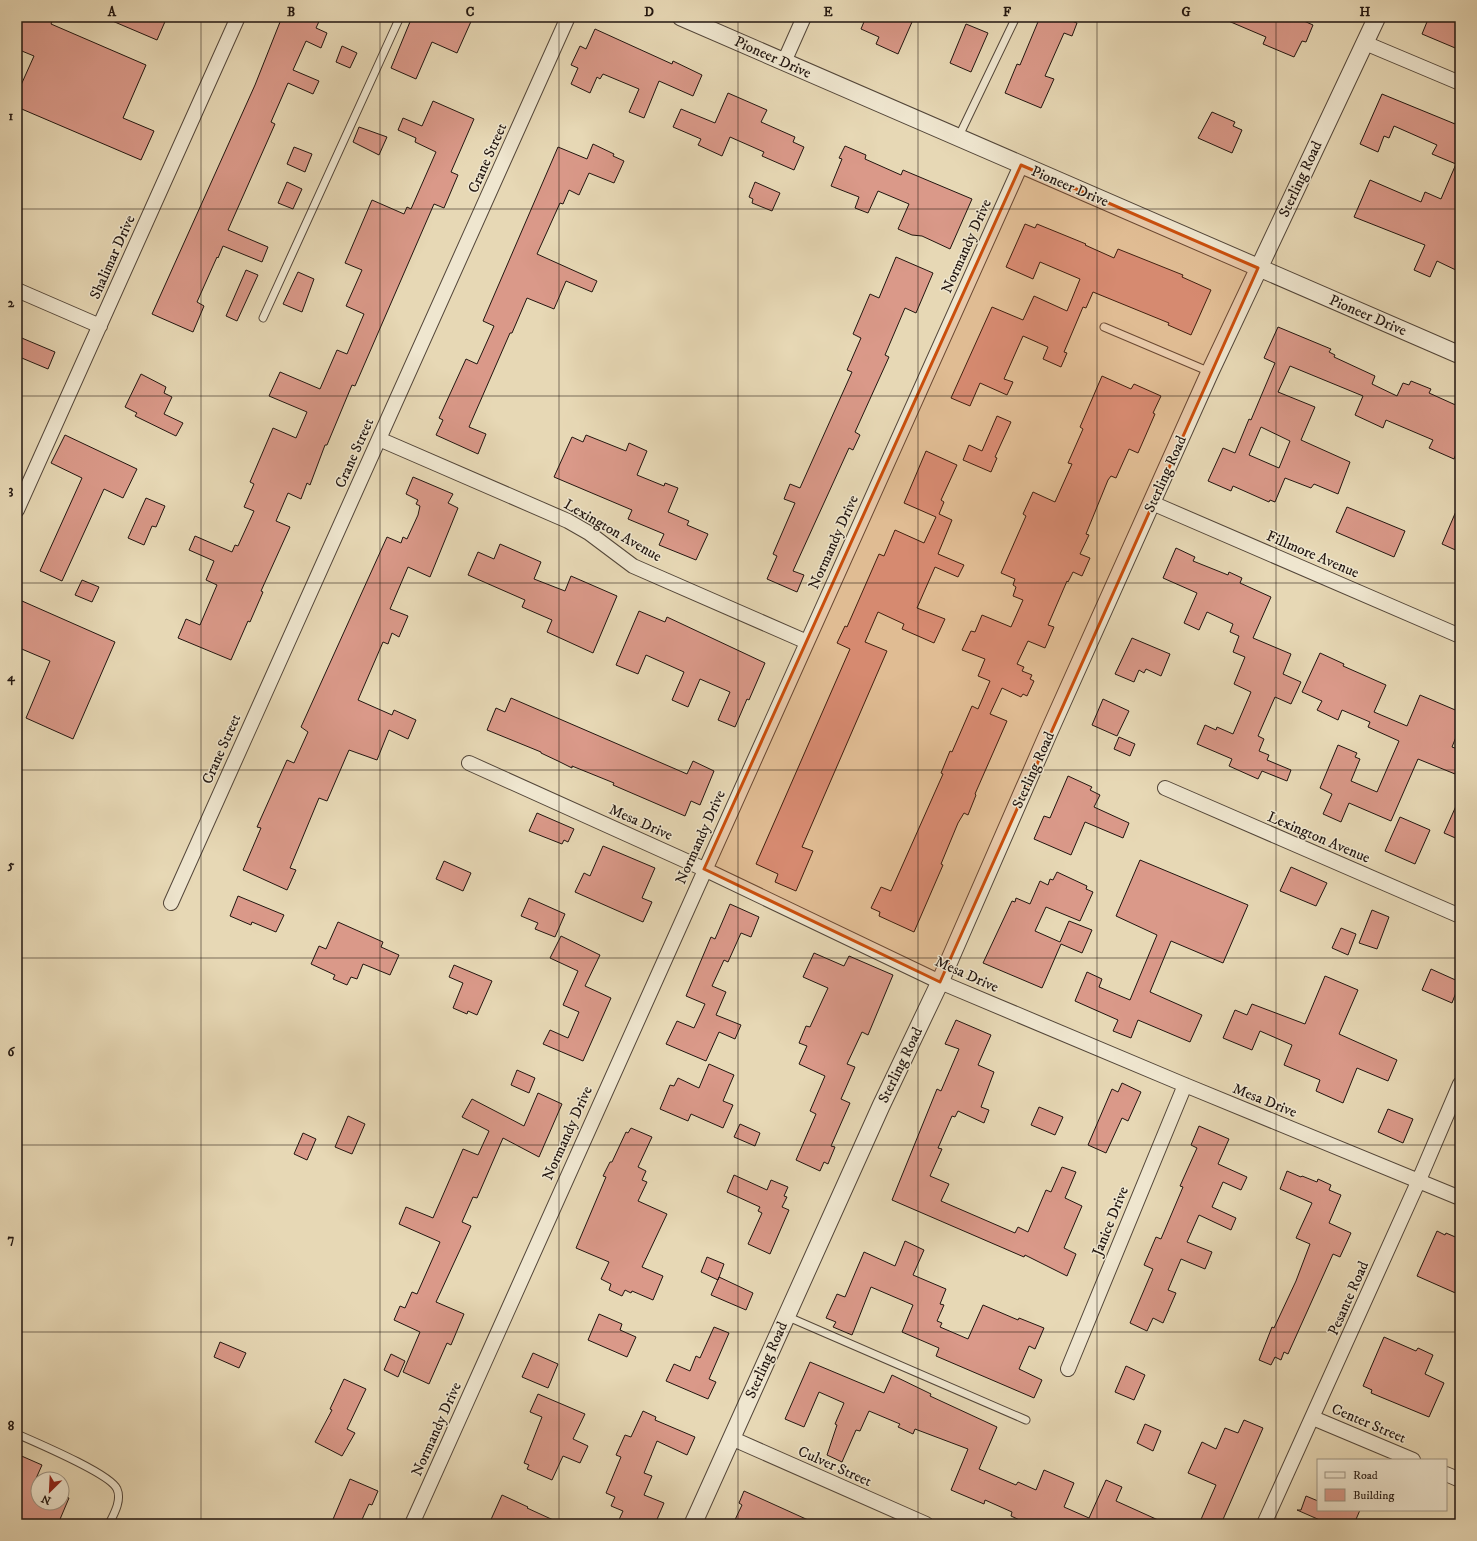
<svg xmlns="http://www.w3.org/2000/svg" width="1477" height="1541" font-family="'IM FELL DW Pica',serif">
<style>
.building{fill:#da9989;stroke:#221610;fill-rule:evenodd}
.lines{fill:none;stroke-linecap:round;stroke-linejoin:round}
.service-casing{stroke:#534639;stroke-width:9}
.minor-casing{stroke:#534639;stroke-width:16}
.tertiary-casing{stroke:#534639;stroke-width:19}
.service{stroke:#efe6cf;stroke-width:7}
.minor{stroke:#efe6cf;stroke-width:14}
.tertiary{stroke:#efe6cf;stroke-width:17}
.marked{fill:#ca4f0d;fill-opacity:0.2;stroke:#ca4f0d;stroke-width:3;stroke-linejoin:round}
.grid{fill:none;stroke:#221610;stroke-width:1;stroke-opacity:0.55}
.labels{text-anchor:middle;stroke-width:3;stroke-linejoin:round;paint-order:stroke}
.street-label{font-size:15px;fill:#221610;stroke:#efe6cf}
.neatline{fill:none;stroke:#221610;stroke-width:1.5}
.grid-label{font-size:13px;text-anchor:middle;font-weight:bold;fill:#221610}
</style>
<rect width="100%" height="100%" fill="#e7d8b5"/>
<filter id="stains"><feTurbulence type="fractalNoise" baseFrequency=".005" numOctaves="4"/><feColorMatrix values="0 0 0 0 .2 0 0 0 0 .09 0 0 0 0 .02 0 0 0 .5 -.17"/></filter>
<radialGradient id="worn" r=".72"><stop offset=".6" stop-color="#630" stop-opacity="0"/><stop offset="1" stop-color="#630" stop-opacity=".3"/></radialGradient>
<path class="building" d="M17,17h37l-3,7 95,41 -23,53 31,13 -13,29 -124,-53v-13l17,-38 -17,-7z
M103,17h64l-10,23z
M282,17h39l-5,11 11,5 -6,15 -15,-7 -13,29 26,11 -6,13 -25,-11 -17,39 4,2 -47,106 40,17 -6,15 -39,-16 -5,12 -1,-1 -20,45 7,4 -11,26 -41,-18 103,-229z
M412,17h61l-16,36 -25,-11 -16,37 -25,-11z
M866,17h34l12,5 -14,32 -22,-10 3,-7 -18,-8z
M1040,17h22l15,6 -5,13 -8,-3 -19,43 9,3 -13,29 -36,-15 12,-29 3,1z
M1219,17h76l18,8 -7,17 -4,-1 -8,16 -31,-13 3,-7z
M1429,17h31v33l-38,-16z
M966,24l22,9 -17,39 -21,-9z
M595,29l77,35 1,-3 29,14 -9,21 -34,-15 -15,37 -15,-6 10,-23 -36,-15 -3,5 -3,-2 -7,16 -19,-9 7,-16 -7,-3 9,-19 6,3z
M342,46l15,7 -7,15 -14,-6z
M728,93l39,17 -6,12 34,15 -2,5 11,5 -10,23 -32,-14 2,-4 -34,-15 -8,19 -24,-11 3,-6 -28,-12 8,-18 34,14z
M1382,94l78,32v146l-23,-11 -7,16 -16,-7 11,-25 -71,-28 16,-37 51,22 4,-10 16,7 15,-35 -24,-10 5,-9 -43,-19 -5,12 -5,-2 -6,16 -18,-8z
M433,101l41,18 -23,53 7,3 -14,33 -10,-4 -79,182 -3,-1 -25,60h-2l-15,40 -3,-2 -6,16 -13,-6 -12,28 14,6 -29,64 2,1 -13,30 -2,-1 -17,39 -53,-22 8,-19 14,6 17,-40 -11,-5 8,-19 -25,-11 6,-14 37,16 3,-7 3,1 16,-35 -10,-4 10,-23 -4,-2 23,-54 23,10 11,-26 -38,-16 11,-24 40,17 17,-39 10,4 17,-40 -18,-8 16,-36 -17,-7 27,-63 32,14 3,-7 4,2 25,-57 -21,-10 1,-4 -18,-8 5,-12 19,8z
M1212,112l23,10 -2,4 9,4 -10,23 -34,-15z
M359,127l28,10 -8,18 -26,-13z
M593,144l21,10 -1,2 11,5 -10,22 -25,-10 -10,22 -10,-5 -6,14 -3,-1 -23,51 60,27 -5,11 -26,-11 -12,28 -27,-11 -15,35h-2l-41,94 17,7 -8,20 -42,-19 7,-15 -4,-2 27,-59 11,5 17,-38 -11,-5 75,-174 29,12z
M845,146l21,9 -1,4 36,16 2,-5 69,29 -22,50 -28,-13 -10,-1 -14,-6 11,-25 -31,-13 -10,22 -13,-5 4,-11 -28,-11 11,-27 -3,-1z
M294,147l18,7 -7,18 -18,-8z
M287,182l15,7 -9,20 -15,-6z
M755,182l25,11 -8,18 -20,-8 1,-4 -4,-2z
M1025,224l10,4 2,-4 49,20 -1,1 29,13 4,-9 65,26 -1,2 29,13 -20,45 -23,-10 1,-2 -76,-31 -7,16 -3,-1 -19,45 3,1 -6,14 -18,-8 5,-12 -25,-11 -19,43 9,3 -6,13 -27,-12 -10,23 -19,-8 41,-91 31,13 11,-24 33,15 13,-32 -40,-17 -7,17 -27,-12z
M896,257l37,16 -17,40 -11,-5 -20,47 4,2 -34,75 5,3 -7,15 -4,-2 -56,123 11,4 -7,17 -30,-13 10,-23 -4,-2 22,-51 -11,-4 6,-15 10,4 52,-116 -5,-2 14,-32 -8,-4 17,-40 9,4z
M246,270l12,5 -21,46 -11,-5z
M298,272l16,7 -12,33 -19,-8z
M1278,327l53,22 -2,3 6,3 -1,2 41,19 -3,8 25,12 6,-13 6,2 2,-4 20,8 -2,4 31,14v37l-6,15 -25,-11 4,-8 -47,-20 -3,8 -28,-13 8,-19 -73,-30 -12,26 37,15 -14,33 49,22 -12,32 -24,-10 -3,4 -26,-10 -10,24 -5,-2 -1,2 -36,-16 -2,5 -23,-10 15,-33 12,5 14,-34 2,1 24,-57 -11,-5zM1261,427l29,14 -11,27 -30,-13z
M17,336l38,16 -7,17 -31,-13z
M141,374l25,13 -2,6 8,4 -8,17 19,9 -7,13 -41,-20 2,-3 -12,-6z
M1102,376l29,13 3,-5 27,12 -8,17 2,1 -17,39 -9,-4 -13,29 -5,-2 -3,4 -22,54 3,1 -9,19 10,4 -8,18 -9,-4 -5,10 -1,-1 -19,44 6,2 -9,21 -17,-7 -11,23 7,3 -2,4 10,4 -2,4 4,2 -7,15 -4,-2 -2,3 -19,-9 -12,26 17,7 -32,73 1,1 -8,20 -4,-2 -6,10 -17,41 2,1 -29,67 -35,-16 1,-4 -9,-4 10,-21 10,4 52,-117 -2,-1 9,-22 2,1 20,-46 6,3 12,-28 -12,-5 7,-17 -23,-9 9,-19 4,1 7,-17 29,12 12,-27 -10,-4 3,-9 -3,-2 2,-6 -14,-6 25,-57 -3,-2 10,-22 22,10 17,-38 -4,-1 15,-34 -3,-2z
M997,416l14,6 -16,35 2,1 -6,14 -28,-12 6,-15 13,6z
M65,435l72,34 -14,29 -19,-9 -42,92 -22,-10 42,-93 -31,-15z
M586,435l40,16 3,-8 18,8 -10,24 27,11 1,-3 13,5 -10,24 21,9 -2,4 21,9 -12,26 -37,-15 5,-11 -36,-15 4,-9 -78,-33 18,-40 11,5z
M926,451l31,14 -16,35 3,2 -5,12 13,6 -14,34 26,11 -6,12 -23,-10 -18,41 28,11 -11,24 -32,-14 2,-5 -26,-12 -13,30 22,9 -85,196 11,4 -17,40 -21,-9 3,-8 -22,-10 94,-215 -13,-6 8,-17 2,1 32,-73 5,2 11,-26 29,13 12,-26 -32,-14z
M413,477l40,17 -5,9 10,5 -28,69 -22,-10 -18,42 18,7 -9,21 -7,-4 -4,11 -5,-2 -25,58 34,15 2,-5 22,10 -8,19 -19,-9 -12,30 -28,-10 -22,51 -8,-3 -29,70 6,2 -9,20 -44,-20 18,-42 -4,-1 30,-67 7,3 14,-31 -7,-5 86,-190 14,6 2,-6 4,2 11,-24 2,-9 -4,-2 2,-4 -12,-6z
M146,498l19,8 -9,21 -4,-1 -8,19 -16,-7z
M1460,502v50l-18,-8z
M1347,507l58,24 -11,26 -58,-25z
M500,544l41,18 -7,17 31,12 6,-15 46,20 -24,57 -46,-21 5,-12 -30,-13 3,-7 -57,-25 10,-23 16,7z
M1176,548l19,9 -2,4 35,14 1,-3 13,6 -2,5 31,14 -18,41 38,16 -8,20 18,8 -10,22 -16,-7 -17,39 6,3 -5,12 10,4 -2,5 24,10 -4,11 -25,-10 -4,8 -29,-13 3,-7 -35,-15 8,-19 11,5 1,-3 16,7 18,-42 -17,-8 11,-27 -12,-5 6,-16 -9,-4 3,-8 -26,-12 -8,18 -15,-7 13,-30 -34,-15z
M82,580l17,7 -7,15 -17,-7z
M22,601l93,41 -42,97 -47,-21 24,-57 -33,-14v-34z
M639,611l26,11 2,-5 98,46 -16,37 -2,-1 -12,28 -17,-7 12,-28 -30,-13 -12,28 -16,-7 12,-28 -38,-17 -8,19 -22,-9z
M1132,638l38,16 -9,22 -15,-7 -2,4 -5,-3 -5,12 -19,-8z
M1320,653l24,11 -1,2 43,19 -12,27 33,14 13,-31 40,17v15l-8,20 8,3v26l-42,-17 -27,62 -42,-18 -8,19 -18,-8 9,-20 -12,-6 18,-43 19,8 -2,4 5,2 -9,22 26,11 22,-51 -31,-14 2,-5 -28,-12 -4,10 -21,-10 5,-9 -20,-9z
M511,698l176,76 6,-13 21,10 -14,34 -9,-4 -6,15 -72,-31 1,-2 -42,-17v2l-14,-7 -17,-8v-1l-54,-22 9,-22 9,4z
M1103,699l26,12 -12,25 -25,-11z
M1119,737l16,7 -5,12 -16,-7z
M1068,776l24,11 -2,3 10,5 -6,12 35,16 -6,15 -38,-16 -14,33 -37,-16 10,-23 6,2z
M1460,797v43l-16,-7z
M537,813l37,16 -6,13 -4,-2 -2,4 -33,-13z
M1400,817l30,13 -15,34 -30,-13z
M603,846l52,22 -13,30 10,4 -9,20 -68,-30 9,-19 6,3z
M1140,860l108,45 -25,58 -52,-22 -21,51 52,23 -12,27 -52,-22 -7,18 -18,-7 5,-11 -43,-19 12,-29 15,7 -3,8 31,13 27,-65 -41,-19z
M444,861l27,12 -8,18 -27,-12z
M1291,867l36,16 -11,23 -36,-15z
M1057,872l30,14 -1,3 7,3 -13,29 -34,-14 -11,24 25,11 9,-21 23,9 -10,23 -21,-9 -19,44 -59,-25 29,-62 3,1 1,-4 14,6 10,-23 8,4 2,-6 3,1z
M238,896l46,19 -8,17 -24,-10 -1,3 -21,-9z
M529,898l36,16 -10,23 -20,-8 3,-6 -17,-7z
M730,904l29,13 -8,20 -10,-4 -13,29 -4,-2 -12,26 14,6 -10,23 25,10 -6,14 -16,-7 -13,29 -40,-17 11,-23 17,7 11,-24 -19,-8 25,-59 4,2z
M1372,910l17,7 -12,32 -18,-6z
M338,922l45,20 -2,5 18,8 -9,20 -27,-11 -6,15 -6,-2 -4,8 -14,-6 2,-4 -24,-11 8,-18 7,3z
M1341,928l15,6 -8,21 -16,-7z
M561,936l39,19 -15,31 26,12 -28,63 -40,-17 7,-14 18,8 11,-26 -16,-7 15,-34 -28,-13z
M814,953l30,13 5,-10 44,19 -25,60 -6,-3 -15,32 8,3 -14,32 9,4 -19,43 4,1 -7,17 -4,-2 -4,9 -24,-11 20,-46 -6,-3 15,-35 -26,-12 8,-18 -8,-3 7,-17 4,1 18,-39 -25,-11z
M454,965l38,16 -15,34 -9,-4 -1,3 -14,-6 10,-25 -14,-6z
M1431,969l29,13 -8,21 -30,-13z
M1325,976l33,14 -19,44 58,26 -9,21 -31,-13 -14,35 -27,-12 4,-11 -36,-15 8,-20 -32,-14 -8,19 -29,-12 12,-28 12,5 5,-11 53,20z
M956,1020l35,15 -13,30 16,7 -13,35 8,3 -5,13 -26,-12 -3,6 -3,-1 -14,32 4,1 -12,27 19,8 -8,17 74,32 3,-6 10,5 18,-42 5,2 11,-25 14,5 -11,26 17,8 -18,42 12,6 -9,22 -42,-21 -1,2 -132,-57 45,-111 4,2 18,-42 -14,-5z
M709,1064l25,11 -11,26 10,4 -10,23 -32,-14 -3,7 -28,-12 10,-24 4,1 4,-8 21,10z
M517,1070l18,8 -6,15 -18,-8z
M1122,1083l19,9 -13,29 -6,-3 -16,35 -18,-8 24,-56 6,3z
M538,1093l24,11 -23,53 -36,-19 -26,60 -4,-1 -11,25 9,4 -35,76 28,12 -13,31 -4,-2 -18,41 -26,-12 17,-40 -26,-12 6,-14 5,2 7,-16 5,2 23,-52 -41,-18 7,-17 27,11 30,-69 15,6 11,-24 -27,-14 10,-18 52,27z
M1039,1107l24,10 -8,18 -24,-10z
M1388,1109l25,10 -10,24 -25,-11z
M348,1116l17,8 -13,30 -17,-7z
M740,1124l20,9 -5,13 -21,-9z
M1199,1126l30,13 -11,25 29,13 -6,13 -18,-8 -11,25 24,11 -5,12 -32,-15 -12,27 25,10 -7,17 -24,-10 -13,31 8,3 -13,30 -10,-5 -6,13 -17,-8 23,-54 -9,-4 12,-28 5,2 22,-52 -3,-1 17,-38 -6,-3z
M631,1128l21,9 -14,30 8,4 -4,9 5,2 -9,19 29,13 -25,53 21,9 -10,24 -21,-9 -1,2 -6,-3 -3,6 -13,-6 2,-6 -10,-5 8,-17 -33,-14 30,-71 -3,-1 7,-14h2l14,-30 2,1z
M303,1133l13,6 -9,21 -13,-6z
M1287,1171l14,6 1,-1 15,6 1,-3 13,6 -2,5 12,5 -12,28 22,10 -11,24 -7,-3 -45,100 -4,-2 -3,8 -6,-3 -4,8 -12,-5 13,-33 2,1 22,-47 14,-37 -14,-6 16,-35 -32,-14z
M734,1175l33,15 4,-10 17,7 -4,9 3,1 -5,10 7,3 -19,44 -22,-10 14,-31 -4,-2 2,-4 -33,-15z
M1437,1231l8,4 1,-2 14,6v56l-43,-19z
M905,1241l19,9 -11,25 33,14 -6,15 4,1 -7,16 5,2 -2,4 28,12 15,-34 35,15 1,-2 25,10 -9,21 -6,-3 -10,23 23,11 -8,18 -98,-42 3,-8 -37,-16 11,-27 -42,-18 -19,48 -19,-8 3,-5 -10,-4 11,-24 8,3 19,-45 31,14z
M707,1257l17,7 -6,16 -17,-8z
M719,1277l34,16 -7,17 -35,-15z
M599,1314l23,10 -2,6 16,7 -9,20 -39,-17z
M714,1327l15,6 -20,46 7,3 -8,17 -42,-18 8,-17 16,7 6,-15 4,2z
M1384,1337l32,14 2,-3 15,7 -8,19 19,9 -15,34 -58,-24 1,-3 -9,-4z
M220,1342l26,11 -7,15 -25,-11z
M533,1353l25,11 -10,24 -26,-11z
M391,1354l14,7 -7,16 -14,-7z
M810,1362l74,31 8,-18 39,19 -1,2 67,31 -18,42 37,16 2,-3 18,8 8,-20 30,13 -10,24 25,11 17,-38 16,7 -6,14 51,23h-139l-17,-8 1,-4 -27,-12 -1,4 -33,-14 17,-41 -53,-20 -2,5 -15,-7 2,-3 -31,-13 -9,20 -4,-1 -14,32 -15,-7 10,-30 -2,-1 9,-21 -25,-11 -15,35 -19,-8z
M1126,1366l19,9 -11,25 -19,-8z
M344,1379l22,10 -19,40 8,4 -13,23 -27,-14 17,-32 -2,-1z
M538,1394l47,20 -12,25 15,7 -8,17 -17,-7 -11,24 -25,-11 2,-4 -5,-2 18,-46 -12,-5z
M643,1411l13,6 -1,3 40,17 -8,18 -30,-14 -13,32 8,3 -8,19 20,8 -9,21h-38l6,-13 -12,-5 4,-9 -9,-4 15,-36 -5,-2 9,-20 6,2z
M1244,1420l19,8 -42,96h-22l17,-39 -28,-12 14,-31 14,7 9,-21 13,5z
M1145,1424l16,7 -8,20 -16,-8z
M17,1454l25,11 -8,18 4,2v18h24v-8l7,3 -11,26h-41z
M350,1479l28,12 -6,14 -3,-1 -9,20h-29z
M744,1491l20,9 53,24h-84l9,-19 -3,-2z
M502,1495l26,12 -1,1 35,16h-73z
M1306,1496l12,5v9h42l-6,14h-25l-32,-14h4z"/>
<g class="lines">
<g class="service-casing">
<path id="service" d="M958,138l58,-121
M263,318l137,-301
M1104,327l106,45
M786,1316l240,104
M17,1434c18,8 94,40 100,55 5,11 -3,25 -8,35"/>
</g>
<g class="minor-casing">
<path id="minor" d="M1365,43l95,40
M784,62l20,-45
M17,290l83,36
M379,439l189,82 21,12 44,33 174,76
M1152,503l308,133
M17,510l221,-493
M469,763l235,106 236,113 245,103 275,113
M1165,788l295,128
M171,903l397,-886
M1068,1369l117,-284
M1313,1418l100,42
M731,1438l195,86
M1446,1474l14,6
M412,1524l609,-1359
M1264,1524l155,-344 41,-96"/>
</g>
<g class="tertiary-casing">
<path id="tertiary" d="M681,17l779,338
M693,1524l188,-418 59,-124 108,-248 162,-362 167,-355"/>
</g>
<use href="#service" class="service"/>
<use href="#minor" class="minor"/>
<use href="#tertiary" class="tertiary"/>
</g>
<path class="marked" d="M1021,165l237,103 -318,714 -236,-113z"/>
<path class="grid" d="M201,17v1507M380,17v1507M559,17v1507M738,17v1507M918,17v1507M1097,17v1507M1276,17v1507M17,209h1443M17,396h1443M17,583h1443M17,770h1443M17,958h1443M17,1145h1443M17,1332h1443"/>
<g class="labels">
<g class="street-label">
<text transform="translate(773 57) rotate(24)" y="5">Pioneer Drive</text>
<text transform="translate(487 158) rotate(-66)" y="5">Crane Street</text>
<text transform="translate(1300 179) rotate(-65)" y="5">Sterling Road</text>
<text transform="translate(1070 186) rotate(23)" y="5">Pioneer Drive</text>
<text transform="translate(966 246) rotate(-66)" y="5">Normandy Drive</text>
<text transform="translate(112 257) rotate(-66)" y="5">Shalimar Drive</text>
<text transform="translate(1368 315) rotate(23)" y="5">Pioneer Drive</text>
<text transform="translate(354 453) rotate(-66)" y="5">Crane Street</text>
<text transform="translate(1165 474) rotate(-66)" y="5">Sterling Road</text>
<text transform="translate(613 530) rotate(30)" y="5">Lexington Avenue</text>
<text transform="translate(833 542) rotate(-66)" y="5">Normandy Drive</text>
<text transform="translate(1313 554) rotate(23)" y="5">Fillmore Avenue</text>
<text transform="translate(221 749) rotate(-66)" y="5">Crane Street</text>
<text transform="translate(1033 770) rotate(-66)" y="5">Sterling Road</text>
<text transform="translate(641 822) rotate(24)" y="5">Mesa Drive</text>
<text transform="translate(700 837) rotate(-66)" y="5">Normandy Drive</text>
<text transform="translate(1319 837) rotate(23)" y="5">Lexington Avenue</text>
<text transform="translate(967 974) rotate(24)" y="5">Mesa Drive</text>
<text transform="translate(900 1065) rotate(-64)" y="5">Sterling Road</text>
<text transform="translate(1265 1100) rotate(22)" y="5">Mesa Drive</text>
<text transform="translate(567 1133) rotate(-66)" y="5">Normandy Drive</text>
<text transform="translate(1110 1221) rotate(-68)" y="5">Janice Drive</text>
<text transform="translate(1348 1298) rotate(-66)" y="5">Pesante Road</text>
<text transform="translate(766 1360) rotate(-66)" y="5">Sterling Road</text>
<text transform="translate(1369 1423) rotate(23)" y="5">Center Street</text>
<text transform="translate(436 1429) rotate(-66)" y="5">Normandy Drive</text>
<text transform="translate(835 1466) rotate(24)" y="5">Culver Street</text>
</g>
</g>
<rect width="1477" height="1541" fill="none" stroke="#e7d8b5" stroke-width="44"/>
<rect x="1317" y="1459" width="130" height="52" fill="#efe6cf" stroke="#9d9383"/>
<rect x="1325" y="1472" width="20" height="6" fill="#efe6cf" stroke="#9d9383"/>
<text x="1353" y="1479" font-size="12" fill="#221610">Road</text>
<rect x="1325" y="1489" width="20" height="12" fill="#da9989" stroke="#9d9383"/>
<text x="1353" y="1499" font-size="12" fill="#221610">Building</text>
<g transform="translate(50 1491) rotate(204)"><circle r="19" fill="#efe6cf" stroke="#9d9383"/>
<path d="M0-3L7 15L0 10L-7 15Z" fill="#8f2418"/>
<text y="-6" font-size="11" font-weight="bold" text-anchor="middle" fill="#221610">N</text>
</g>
<rect x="22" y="22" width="1433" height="1497" class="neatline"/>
<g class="grid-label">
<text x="112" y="16">A</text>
<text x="291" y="16">B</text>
<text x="470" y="16">C</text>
<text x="649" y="16">D</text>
<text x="828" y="16">E</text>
<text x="1007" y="16">F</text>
<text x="1186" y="16">G</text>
<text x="1365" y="16">H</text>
<text x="11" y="120">1</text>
<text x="11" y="307">2</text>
<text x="11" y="494">3</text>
<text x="11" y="681">4</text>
<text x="11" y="869">5</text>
<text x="11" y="1056">6</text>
<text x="11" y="1243">7</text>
<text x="11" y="1430">8</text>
</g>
<rect width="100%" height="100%" filter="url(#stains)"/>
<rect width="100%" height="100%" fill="url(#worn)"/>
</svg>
